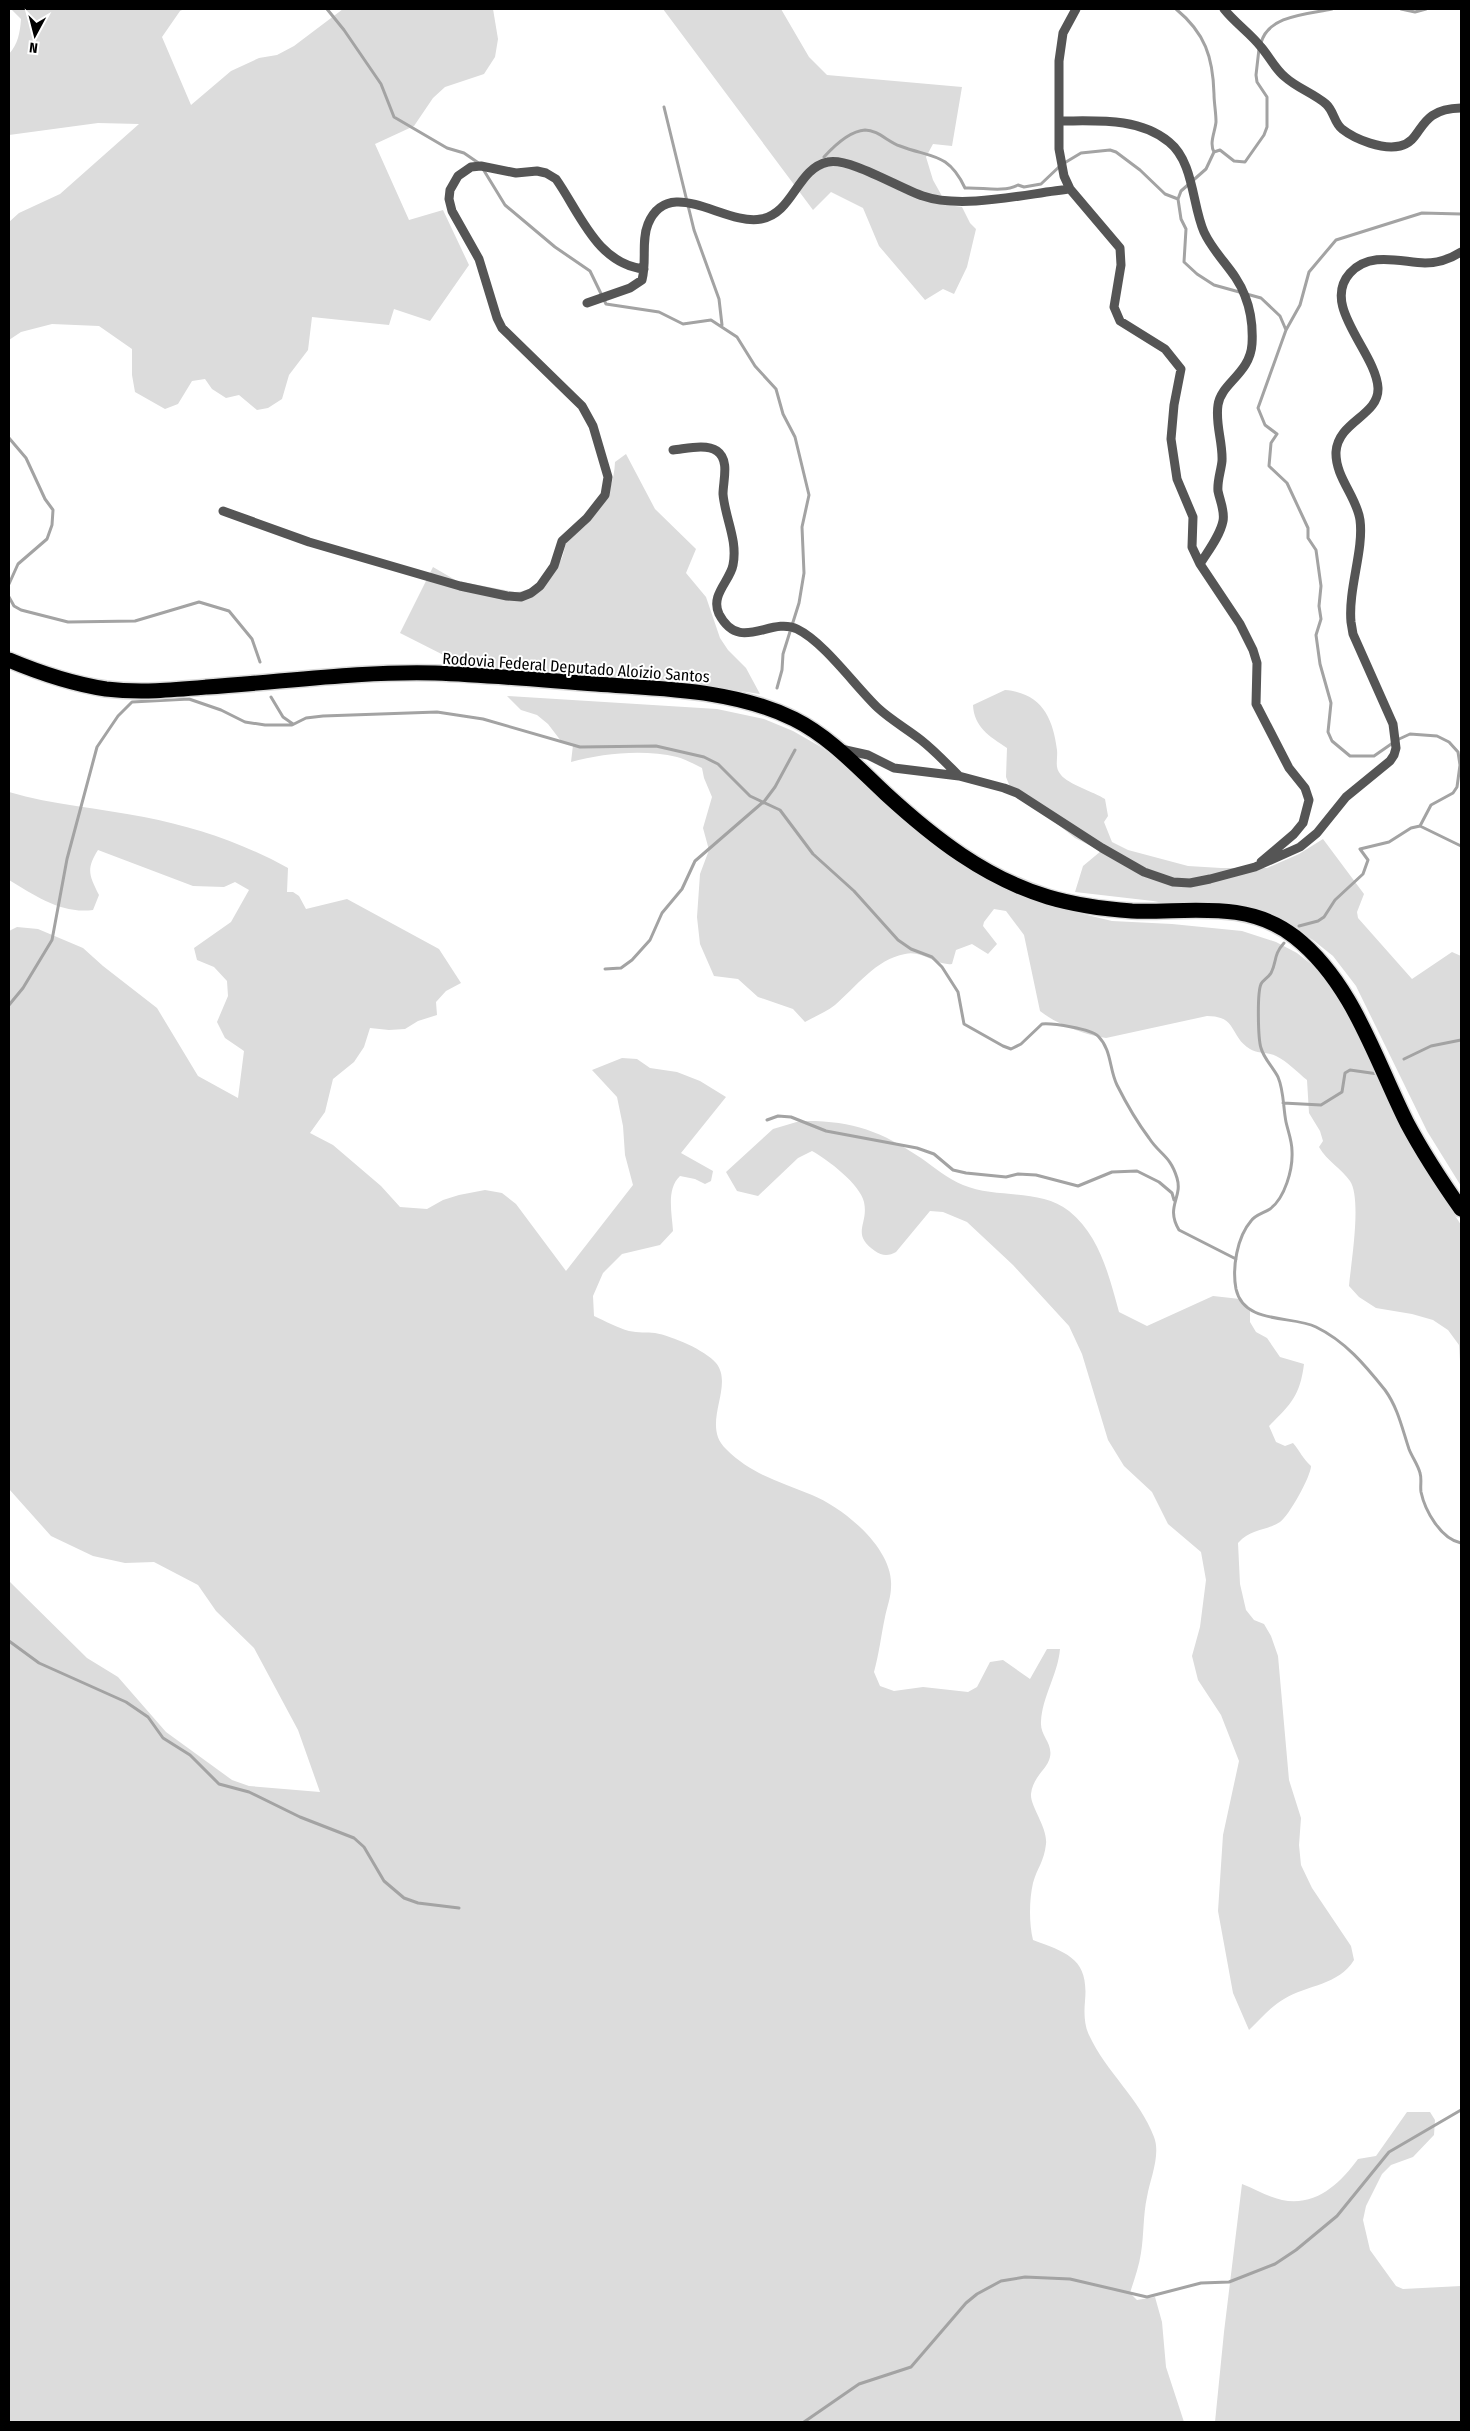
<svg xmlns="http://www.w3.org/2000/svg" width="1470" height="2431" font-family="'Fira Sans Condensed',sans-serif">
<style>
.green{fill:#dcdcdc}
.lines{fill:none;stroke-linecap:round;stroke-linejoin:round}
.stream{stroke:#a3a3a3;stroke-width:3}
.highway-casing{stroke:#dbdbdb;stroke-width:18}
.street{stroke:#555;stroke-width:9}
.highway{stroke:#000;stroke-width:15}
.labels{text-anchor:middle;stroke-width:4;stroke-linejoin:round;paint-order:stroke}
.street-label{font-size:16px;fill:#000;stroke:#fff}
</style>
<rect width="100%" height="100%" fill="#fff"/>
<path class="green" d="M11,9h173l-4,2 -18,26 29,68 40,-34 28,-13 18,-3 17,-9 49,-37h150l5,30 -3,18 -11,17 -39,13 -12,11 -19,28 -39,18 34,76 34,-10 26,55 -39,56 -36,-12 -5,16 -77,-8 -4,33 -19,25 -7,24 -14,9 -11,2 -18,-15 -13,3 -14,-9 -7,-10 -13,2 -14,23 -13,5 -30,-17 -3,-17v-26l-33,-23 -47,-2 -31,8 -12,8v-118l10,-9 41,-19 79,-70 -41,-1 -89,12v-81c9,-10 11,-21 12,-35z
M663,9h118l28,48 18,18 135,12 -10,59 -19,-2 -7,13 7,23 14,25 15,2 8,16 6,6 -9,38 -13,27 -11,-5 -18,11 -46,-54 -16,-38 -32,-16 -18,18z
M626,454l29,55 41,40 -10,24 20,24 14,41 8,12 18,18 14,26 -80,-12 -48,1 -153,-10 -79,-40 33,-66 24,14 58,11c18,0 37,-17 46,-32 3,-5 3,-13 6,-18 5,-6 12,-11 18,-16 18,-19 29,-38 30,-64z
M1005,690c36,3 48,27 52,60 1,10 -3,17 4,25 7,9 33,17 44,24l3,17 -4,6 8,20 16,8 60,16 33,2h46l32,-14 24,-15 41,55 -7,18 1,6 54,61 40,-27 9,4v230l-34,-55 -71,-145 -23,-30 -20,-16 -21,-13 -139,-26 -78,-9 8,-26 18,-15 -26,-13 -65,-51 -4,-10 1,-29c-18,-12 -33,-21 -34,-43z
M507,696l210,13 47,10 29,12 28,16 26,19 60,57 49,38 35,21 39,16 45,14 37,9 60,3 70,7 34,11 21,11 19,15 23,28 69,144 53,85v152l-2,-32 -11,-15 -15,-10 -21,-6 -36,-6 -17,-11 -10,-11c2,-23 13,-87 1,-105 -9,-13 -23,-20 -31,-34l4,-6 -3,-10 -11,-18 -2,-33c-10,-8 -20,-19 -31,-24 -7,-4 -19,-2 -26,-7 -21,-13 -12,-33 -43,-33l-101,22c-21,-3 -50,-14 -66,-27l-16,-76 -18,-24 -12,-2 -10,13 -1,4 14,18 -9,10 -16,-10 -16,6 -4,14c-16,2 -29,-14 -47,-10 -29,5 -49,33 -70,51 -9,7 -21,12 -30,17l-12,-13 -35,-12 -20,-18 -24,-3 -14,-32 -3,-27 3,-43 9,-24 -6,-22 9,-31 -8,-19 -2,-10c-8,-4 -17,-9 -25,-11 -33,-8 -74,-4 -106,5l2,-17 -12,-4 -13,-17 -11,-9 -16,-5z
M9,792c44,13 90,16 135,25 51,10 99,26 144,51l-1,24h6l6,4 7,13 41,-10 92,50 22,34 -15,8 -10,11 1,13 -19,6 -13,8 -16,1 -19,-2 -6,19 -10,15 -21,17 -8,33 -15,21 23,12 48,41 19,21 27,2 16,-9 16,-5 26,-5 17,3 14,11 50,67 67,-86 -8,-30 -2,-29 -6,-29 -25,-27 30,-12 15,1 13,9 27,4 23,9 26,16 -45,56 32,18 -2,10 -6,3 -10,-5 -15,-3c-14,13 -8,37 -7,55l-13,14 -38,9 -19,19 -10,23 1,20c11,5 24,12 35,15 9,2 18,1 26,2 17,3 50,17 61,30 19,23 -16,62 10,86 26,26 53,32 86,46 32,13 82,54 79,92 0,10 -4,20 -6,30 -4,19 -6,37 -11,55l6,14 14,5 29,-4 45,5 9,-5 13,-25 13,-2 27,19 17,-30h13c-2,25 -18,48 -19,73 -1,14 12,21 9,35 -3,13 -17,19 -19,37 -1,12 17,34 15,50 -2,18 -9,24 -13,39 -4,17 -4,41 0,57 35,13 56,19 52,61 -1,11 -1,24 4,34 17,37 51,64 65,102 7,18 -4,42 -7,60 -4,18 -3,38 -6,56 -2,14 -7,27 -11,40l7,7 18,-3 7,25 4,45 18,55h-1175v-841l78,77 31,19 48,55 66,48 17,6 71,6 -22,-62 -44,-82 -38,-37 -18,-26 -44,-23 -29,1 -32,-7 -42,-20 -42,-47v-558l8,-4 21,2 45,19 20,18 54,42 41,68 40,22 6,-47 -19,-13 -8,-16 11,-26 -1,-15 -13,-14 -17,-7 -3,-12 37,-26 18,-32 -14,-8 -11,5 -31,-1 -95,-36c-12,19 -9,25 1,45l-6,15c-32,4 -57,-14 -84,-30z
M800,1121c51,-1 79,9 121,37 13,9 27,21 42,27 33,14 77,3 106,26 31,25 40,65 50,101l28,14 66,-30 27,3 10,11v12l6,10 11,6 13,19 24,7c-4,32 -13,40 -35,62l7,16 9,4 8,-3c7,8 10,16 18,23 0,10 -22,50 -31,56 -16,10 -28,6 -42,21l2,41 6,26 8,10 10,4 7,12 7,20 11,124 12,38 -2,27 2,20 11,23 39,58 3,14c-15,25 -47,25 -70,39 -13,7 -24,21 -35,31l-16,-37 -15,-82 5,-76 16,-74 -18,-46 -23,-35 -6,-24 8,-29 6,-47 -5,-28 -33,-28 -16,-32 -28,-26 -16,-26 -26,-86 -13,-28 -56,-61 -46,-43 -24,-10 -13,-1 -34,41c-7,4 -14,4 -21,-1 -25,-18 -6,-26 -11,-49 -4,-18 -36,-42 -52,-51l-14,7 -40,38 -21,-5 -11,-19 47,-43z
M1407,2112h23l5,8 -1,15 -21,22 -22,8 -9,9 -16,32 -3,14 7,30 26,36 7,3 58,-3 -1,136h-245l9,-90 18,-148c13,5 26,13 40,16 33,7 58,-16 76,-41l18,-3z"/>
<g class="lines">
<path class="stream" d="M327,9l17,21 37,54 13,33 53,31 17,5 16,11
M1176,9c29,24 37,48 38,85 0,9 2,18 2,28 -1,10 -7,21 -2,30l-8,17 -25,22 -3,8 3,20 5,10 -2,33 13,12 17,11 47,13 19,18 6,14
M1401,9l14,3 11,-3
M1261,43c7,-28 48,-29 71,-34
M664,107l30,123 25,69 3,26
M1214,152l6,-2 14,11 11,1 19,-27 3,-8v-30l-10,-15 -1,-7 3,-26
M824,157c10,-11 25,-26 41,-27 13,0 23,12 35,16 31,12 48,6 65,42 18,-1 37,5 53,-3l6,2 17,-3 20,-19 20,-12 29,-3 6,2 24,18 25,24 13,5
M483,169l22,36 50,42 35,24 16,33 53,8 24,12 28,-4 26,17 18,29 21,23 7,25 12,23 14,58 -7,32 2,46 -5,30 -16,51 -1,16 -5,18
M9,438l17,20 19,41 8,11 -1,15 -5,14 -29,25 -9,20
M9,597l5,9 7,4 47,12 67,-1 64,-19 30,9 23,28 8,23
M271,697l12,20 10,7
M763,803l12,-16 20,-37
M1420,826l11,-21 22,-12 4,-6 3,-22 -2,-13 -9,-10 -12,-6 -27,-2 -13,6 -23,16h-24l-18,-15 -4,-9 3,-29 -11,-39 -4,-29 5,-16 -2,-13 2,-20 -5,-36 -8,-12v-10l-21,-45 -18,-17 2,-23 6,-9 -12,-9 -7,-17 28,-78 14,-25 9,-33 27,-32 86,-27 39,1
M1299,926l19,-5 6,-4 11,-17 28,-26 5,-14 -8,-11 29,-7 22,-14 9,-2 41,20
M1284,943c-11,12 -7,19 -13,30 -3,5 -8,7 -10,11 -4,9 -3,55 0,64 3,11 12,19 17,29 6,14 5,30 8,45 2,9 6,19 6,29 1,18 -7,47 -22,58 -6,4 -15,6 -19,12 -14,16 -19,47 -15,68 8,36 56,26 80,38 29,14 49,38 69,63 13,18 17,38 24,59 3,8 9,16 11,24 2,6 0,13 1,19 4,19 20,47 40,51
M605,969l16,-1 11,-8 18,-20 12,-27 20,-24 13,-28 67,-58
M9,1005l14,-17 29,-48 15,-81 30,-112 21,-31 14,-14 57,-3 32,11 24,12 20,3h27l14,-7 17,-2 114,-4 46,7 97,28 76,-1 48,11 14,7 32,32 30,14 33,44 41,37 44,49 13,9 21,8 10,10 16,25 6,32 39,22 8,3 10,-5 21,-20c11,-1 49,5 56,12 14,14 11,33 19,49 9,18 20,37 32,53 11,17 21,17 28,40 6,20 -12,28 2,52l57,29
M1404,1059l27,-13 30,-6
M1283,1103l38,2 21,-13 3,-19 5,-3 28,4
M767,1120l11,-4 13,1 35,14 91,17 17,6 19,16 13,3 40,4 12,-3 18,1 42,11 34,-14 25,-1 22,11 13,11 2,7
M9,1641l30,22 87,39 22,15 15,21 27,17 29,29 30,8 51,25 54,21 10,9 20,34 20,17 14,5 41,5
M804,2422l55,-38 52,-17 55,-64 11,-9 24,-13 24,-4 45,2 77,18 54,-14 28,-1 46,-18 21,-14 41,-34 52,-64 72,-42"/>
<g class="highway-casing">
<path id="highway" d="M9,660c31,13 64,24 97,29 34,4 67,1 101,-2 76,-5 153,-16 228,-14 54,2 107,7 161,11 66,5 137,5 198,35 36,18 63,48 92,75 48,44 99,84 162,103 27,8 56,12 84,14 56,2 115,-12 163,26 58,46 80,122 112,186 16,30 35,59 54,86"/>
</g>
<path class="street" d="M1076,9l-13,24 -4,28v88l5,27 6,13 50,59 1,17 -7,42 6,14 45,28 16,20 -7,36 -3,34 6,40 16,38 -1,30 8,17 40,60 13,26 4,13 -1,41 33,64 16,20 4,12 -6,23 -9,11 -33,28
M1224,9c11,14 26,24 37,38 8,9 14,22 24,30 12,11 28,16 41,27 8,7 8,19 16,25 14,11 41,21 58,17 25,-6 15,-37 61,-38
M1060,121c36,0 79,-4 109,21 25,20 23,63 35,90 11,24 32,39 41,64 6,15 8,31 7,48 -2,30 -31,39 -34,61 -3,19 5,37 4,56 -1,10 -5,20 -4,30 2,10 7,20 5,30 -3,15 -15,30 -23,43
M587,303l43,-15 12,-8c5,-18 -1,-39 6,-56 21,-50 76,2 113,-5 32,-5 36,-51 67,-57 21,-5 73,27 95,34 40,14 106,-3 147,-7
M673,450c12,-1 33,-7 44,1 13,9 6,30 6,43 2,24 15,46 10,71 -3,16 -23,30 -14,49 21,40 51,2 78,15 27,13 58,57 81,79 13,12 29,21 43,32 14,11 26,24 38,36
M223,511l86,31 151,44 47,10 14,1 10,-4 9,-7 14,-20 8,-25 25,-23 18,-23 3,-18 -15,-51 -11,-20 -80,-78 -5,-10 -18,-59 -27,-48 -3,-12 1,-9 8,-14 13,-9 10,-1 35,7 21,-2 9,2 10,6c24,34 41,85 88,90
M841,749l27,6 26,13 65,8 45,12 13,5 85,55 42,24 29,10 17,1 20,-4 45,-12 45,-20 17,-14 29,-36 44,-36 4,-6 2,-7 -3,-24 -40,-90 -2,-12c-3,-33 13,-72 9,-102 -3,-23 -25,-43 -24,-68 2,-31 43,-36 42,-64 -2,-36 -58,-82 -28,-115 20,-22 50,-11 75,-10 13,0 25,-4 36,-11"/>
<use href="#highway" class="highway"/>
</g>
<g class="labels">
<g class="street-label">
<text transform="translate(576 667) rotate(4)" y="6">Rodovia Federal Deputado Aloízio Santos</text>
</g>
</g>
<rect width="1470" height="2431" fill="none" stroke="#000000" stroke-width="20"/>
<g transform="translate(35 35) rotate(187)" stroke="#ffffff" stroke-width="4" paint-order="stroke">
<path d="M0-4L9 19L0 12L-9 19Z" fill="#000000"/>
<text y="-8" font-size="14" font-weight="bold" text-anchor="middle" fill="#000000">N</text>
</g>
</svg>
